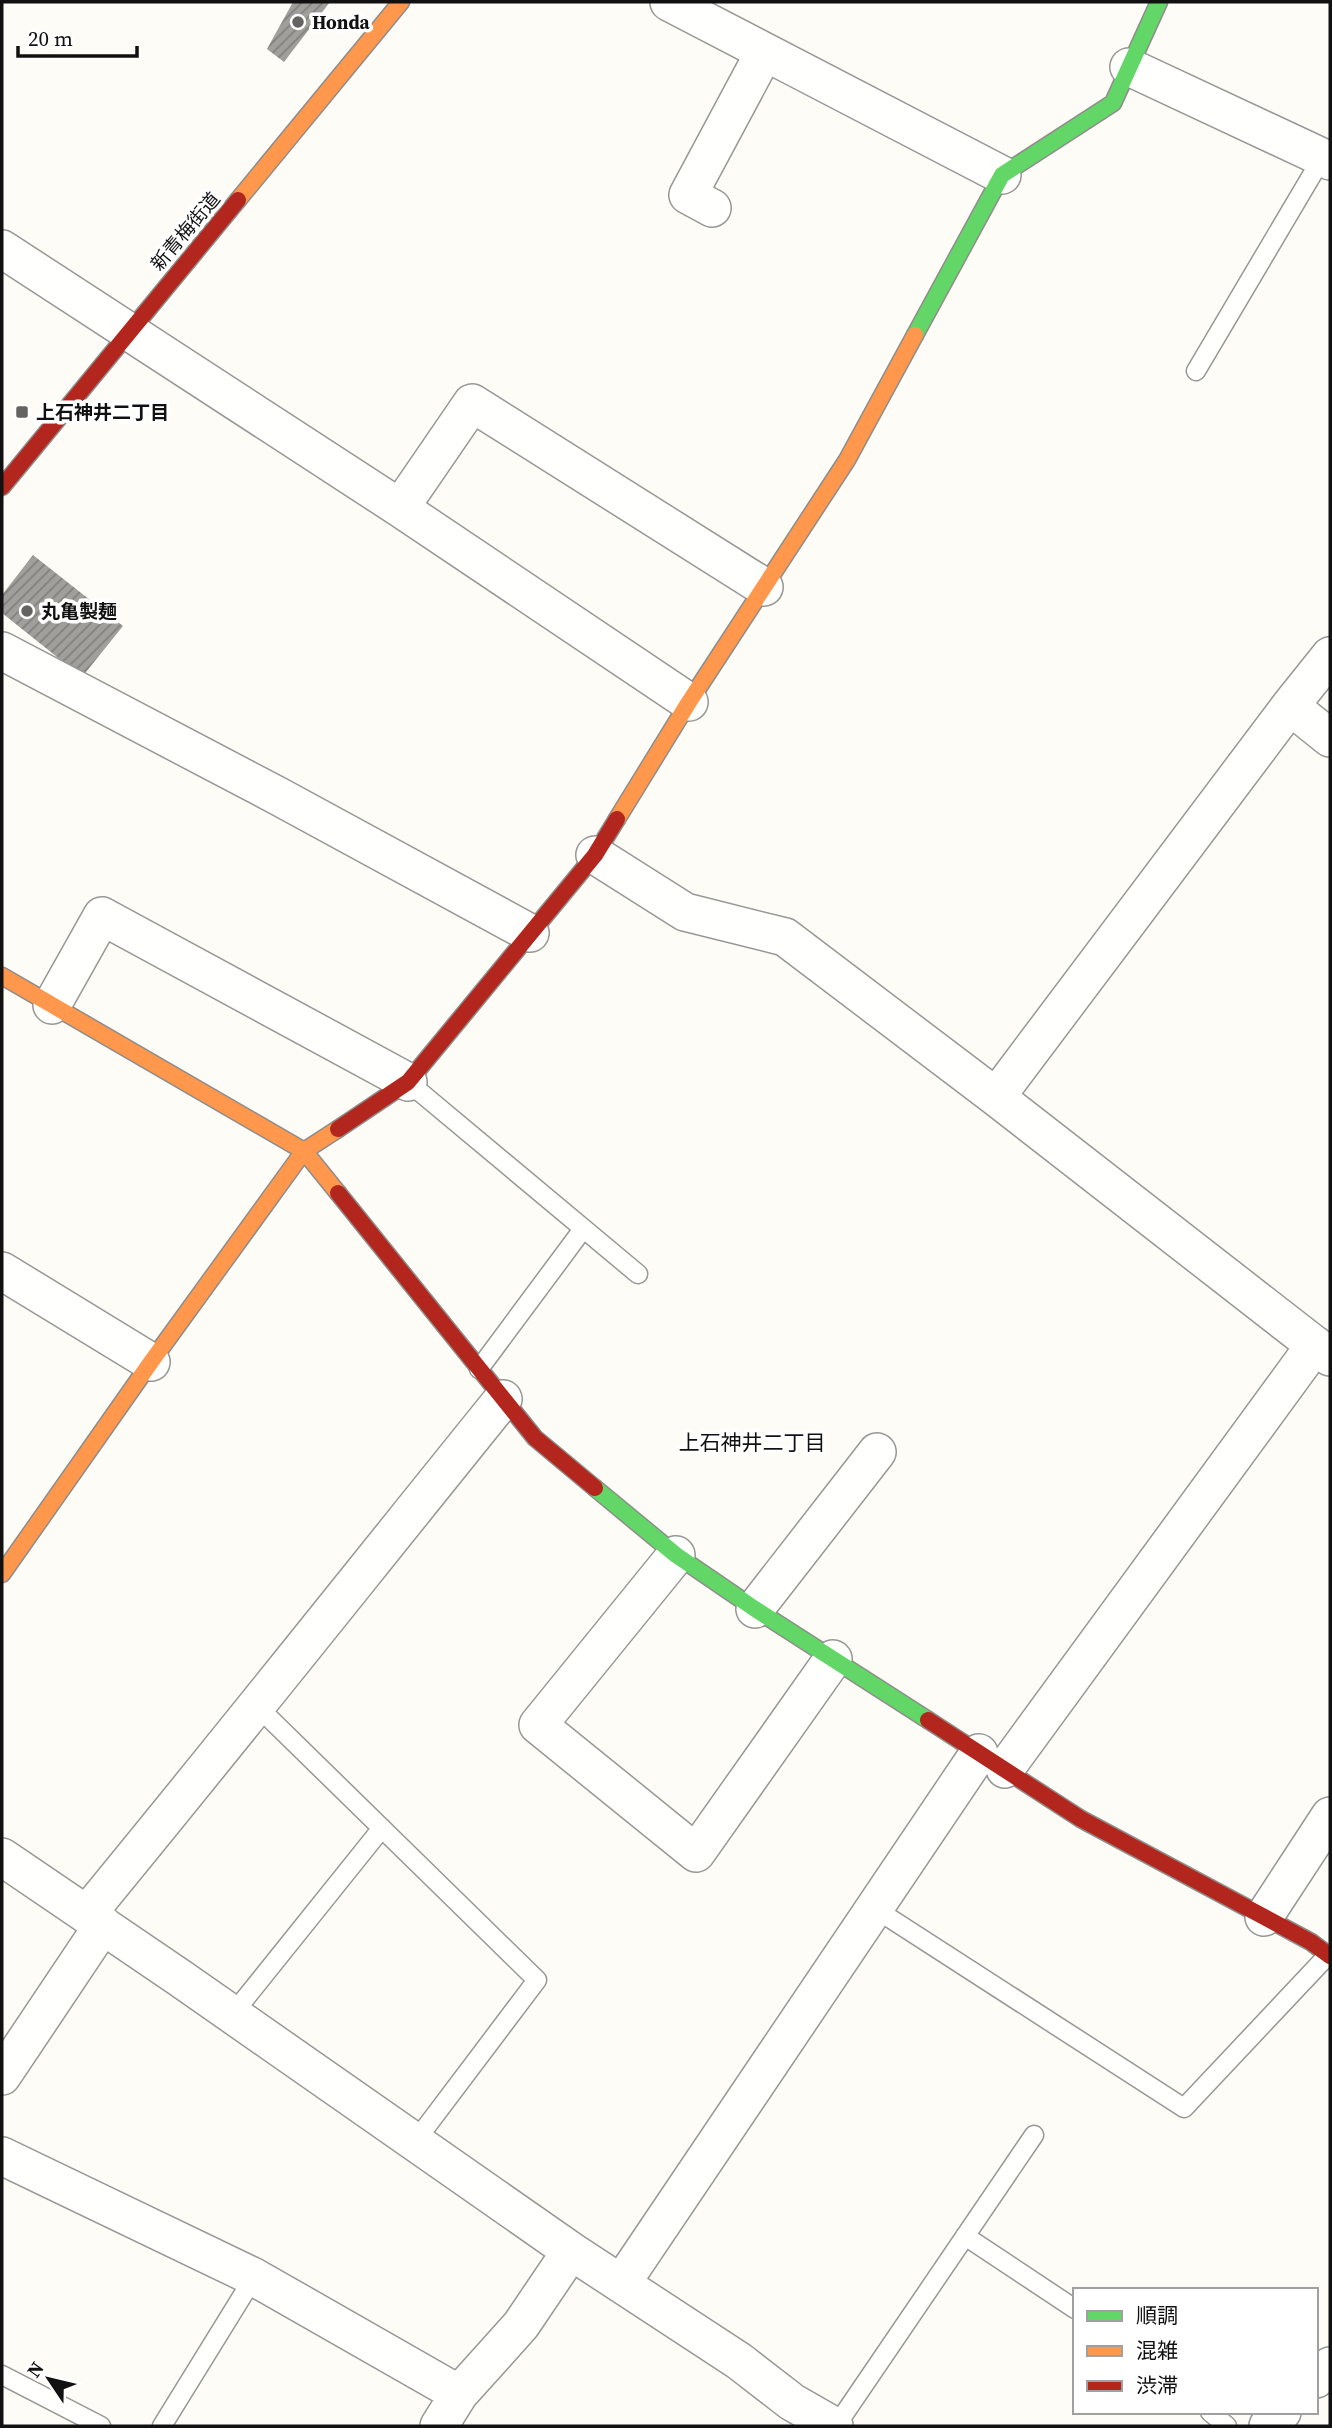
<svg xmlns="http://www.w3.org/2000/svg" width="1332" height="2428" font-family="'Source Serif 4','Noto Sans JP',serif">
<style>
.building{fill:url(#building-hatch)}
.lines{fill:none;stroke-linecap:round;stroke-linejoin:round}
.lane-casing{stroke:#979795;stroke-width:21}
.street-casing{stroke:#979795;stroke-width:40}
.fast-casing{stroke:#8e8d8b;stroke-width:19}
.slow-casing{stroke:#8e8d8b;stroke-width:19}
.jam-casing{stroke:#8e8d8b;stroke-width:19}
.lane{stroke:#fffffe;stroke-width:18}
.street{stroke:#fffffe;stroke-width:37}
.fast{stroke:#63d668;stroke-width:16}
.slow{stroke:#ff974d;stroke-width:16}
.jam{stroke:#b3261e;stroke-width:16}
.poi-dot{fill:#646362;stroke:#fff;stroke-width:2.5}
.labels{text-anchor:middle;stroke-width:7;stroke-linejoin:round;paint-order:stroke}
.poi-label{font-size:19px;font-weight:bold;fill:#111;stroke:#fff;text-anchor:start}
.street-label{font-size:19px;fill:#111;stroke:#fff}
.neighbourhood-label{font-size:21px;fill:#111;stroke:#fff}
</style>
<defs>
<pattern id="building-hatch" width="6" height="6" patternUnits="userSpaceOnUse" patternTransform="scale(1.75)"><rect width="6" height="6" fill="#a19f9c"/><path d="M-1 1l2-2M0 6l6-6M5 7l2-2" fill="none" stroke="#82807e"/></pattern>
</defs>
<rect width="100%" height="100%" fill="#fdfcf7"/>
<path class="building" d="M293,2h37l-46,60 -17,-13z
M33,555l90,71 -41,51 -80,-64v-18z"/>
<g class="lines">
<g class="lane-casing">
<path id="lane" d="M1196,371l126,-213
M408,1082l230,192
M479,1369l104,-140
M258,1707l279,273 -123,163
M874,1908l310,200 145,-154
M232,2015l150,-187
M965,2236l110,73
M2,2375l99,51
M1210,2412l17,14
M162,2426l92,-149
M836,2426l198,-291"/>
</g>
<g class="street-casing">
<path id="street" d="M669,2l333,173
M1129,67l201,94
M712,208l-24,-13 76,-142
M2,249l398,259 289,194
M400,508l72,-105 292,184
M2,651l276,145 252,137
M1290,706l40,32
M595,855l90,57 100,25 211,160 334,260
M52,1005l50,-89 306,166
M996,1097l294,-391 40,-50
M2,1271l149,91
M676,1555l-138,170 158,128 137,-194
M755,1609l122,-157
M1005,1769l310,-424
M2,1857l178,121 391,273 168,110 53,41 42,24
M87,1914c140,-170 277,-343 416,-515
M1264,1917l66,-101
M2,2076l101,-151
M2,2156l252,121 205,117
M621,2284l358,-531
M1316,2379l14,-13
M439,2426l20,-32 62,-69 50,-74
M1268,2426l14,-14"/>
</g>
<g class="fast-casing">
<path id="fast" d="M915,335l87,-160 111,-72 46,-101
M595,1488l81,67 79,54 173,111"/>
</g>
<g class="slow-casing">
<path id="slow" d="M238,200l163,-198
M617,819l72,-117 158,-242 68,-125
M2,976l302,175 34,42
M2,1574l149,-212 153,-211 34,-22"/>
</g>
<g class="jam-casing">
<path id="jam" d="M2,487l236,-287
M338,1129l70,-47 187,-227 22,-36
M338,1193l197,245 60,50
M928,1720l153,99 230,123 19,14"/>
</g>
<use href="#lane" class="lane"/>
<use href="#street" class="street"/>
<use href="#fast" class="fast"/>
<use href="#slow" class="slow"/>
<use href="#jam" class="jam"/>
</g>
<g class="poi-dot">
<circle cx="298" cy="22" r="7"/>
<rect x="15" y="405" width="14" height="14" rx="3.5"/>
<circle cx="27" cy="611" r="7"/>
</g>
<g class="labels">
<g class="poi-label">
<text x="312" y="29">Honda</text>
<text x="36" y="419">上石神井二丁目</text>
<text x="41" y="618">丸亀製麺</text>
</g>
<g class="street-label">
<text transform="translate(185 231) rotate(-50)" y="7">新青梅街道</text>
</g>
<g class="neighbourhood-label">
<text x="752" y="1450">上石神井二丁目</text>
</g>
</g>
<rect width="1332" height="2428" fill="none" stroke="#111111" stroke-width="7"/>
<rect x="1073" y="2288" width="245" height="126" fill="#ffffff" stroke="#a0a0a0" stroke-width="2"/>
<rect x="1087" y="2311" width="35" height="10" fill="#63d668" stroke="#a0a0a0" stroke-width="2"/>
<text x="1136" y="2323" font-size="21" fill="#111111">順調</text>
<rect x="1087" y="2346" width="35" height="10" fill="#ff974d" stroke="#a0a0a0" stroke-width="2"/>
<text x="1136" y="2358" font-size="21" fill="#111111">混雑</text>
<rect x="1087" y="2381" width="35" height="10" fill="#b3261e" stroke="#a0a0a0" stroke-width="2"/>
<text x="1136" y="2393" font-size="21" fill="#111111">渋滞</text>
<g transform="translate(49 2379) rotate(305)" stroke="#ffffff" stroke-width="5" paint-order="stroke">
<path d="M0-5L12 26L0 18L-12 26Z" fill="#111111"/>
<text y="-10" font-size="19" font-weight="bold" text-anchor="middle" fill="#111111">N</text>
</g>
<path d="M18 46v10h119v-10" fill="none" stroke="#111111" stroke-width="3.5"/>
<text x="28" y="46" font-size="21" fill="#111111" stroke="#ffffff" stroke-width="5" paint-order="stroke">20 m</text>
</svg>
